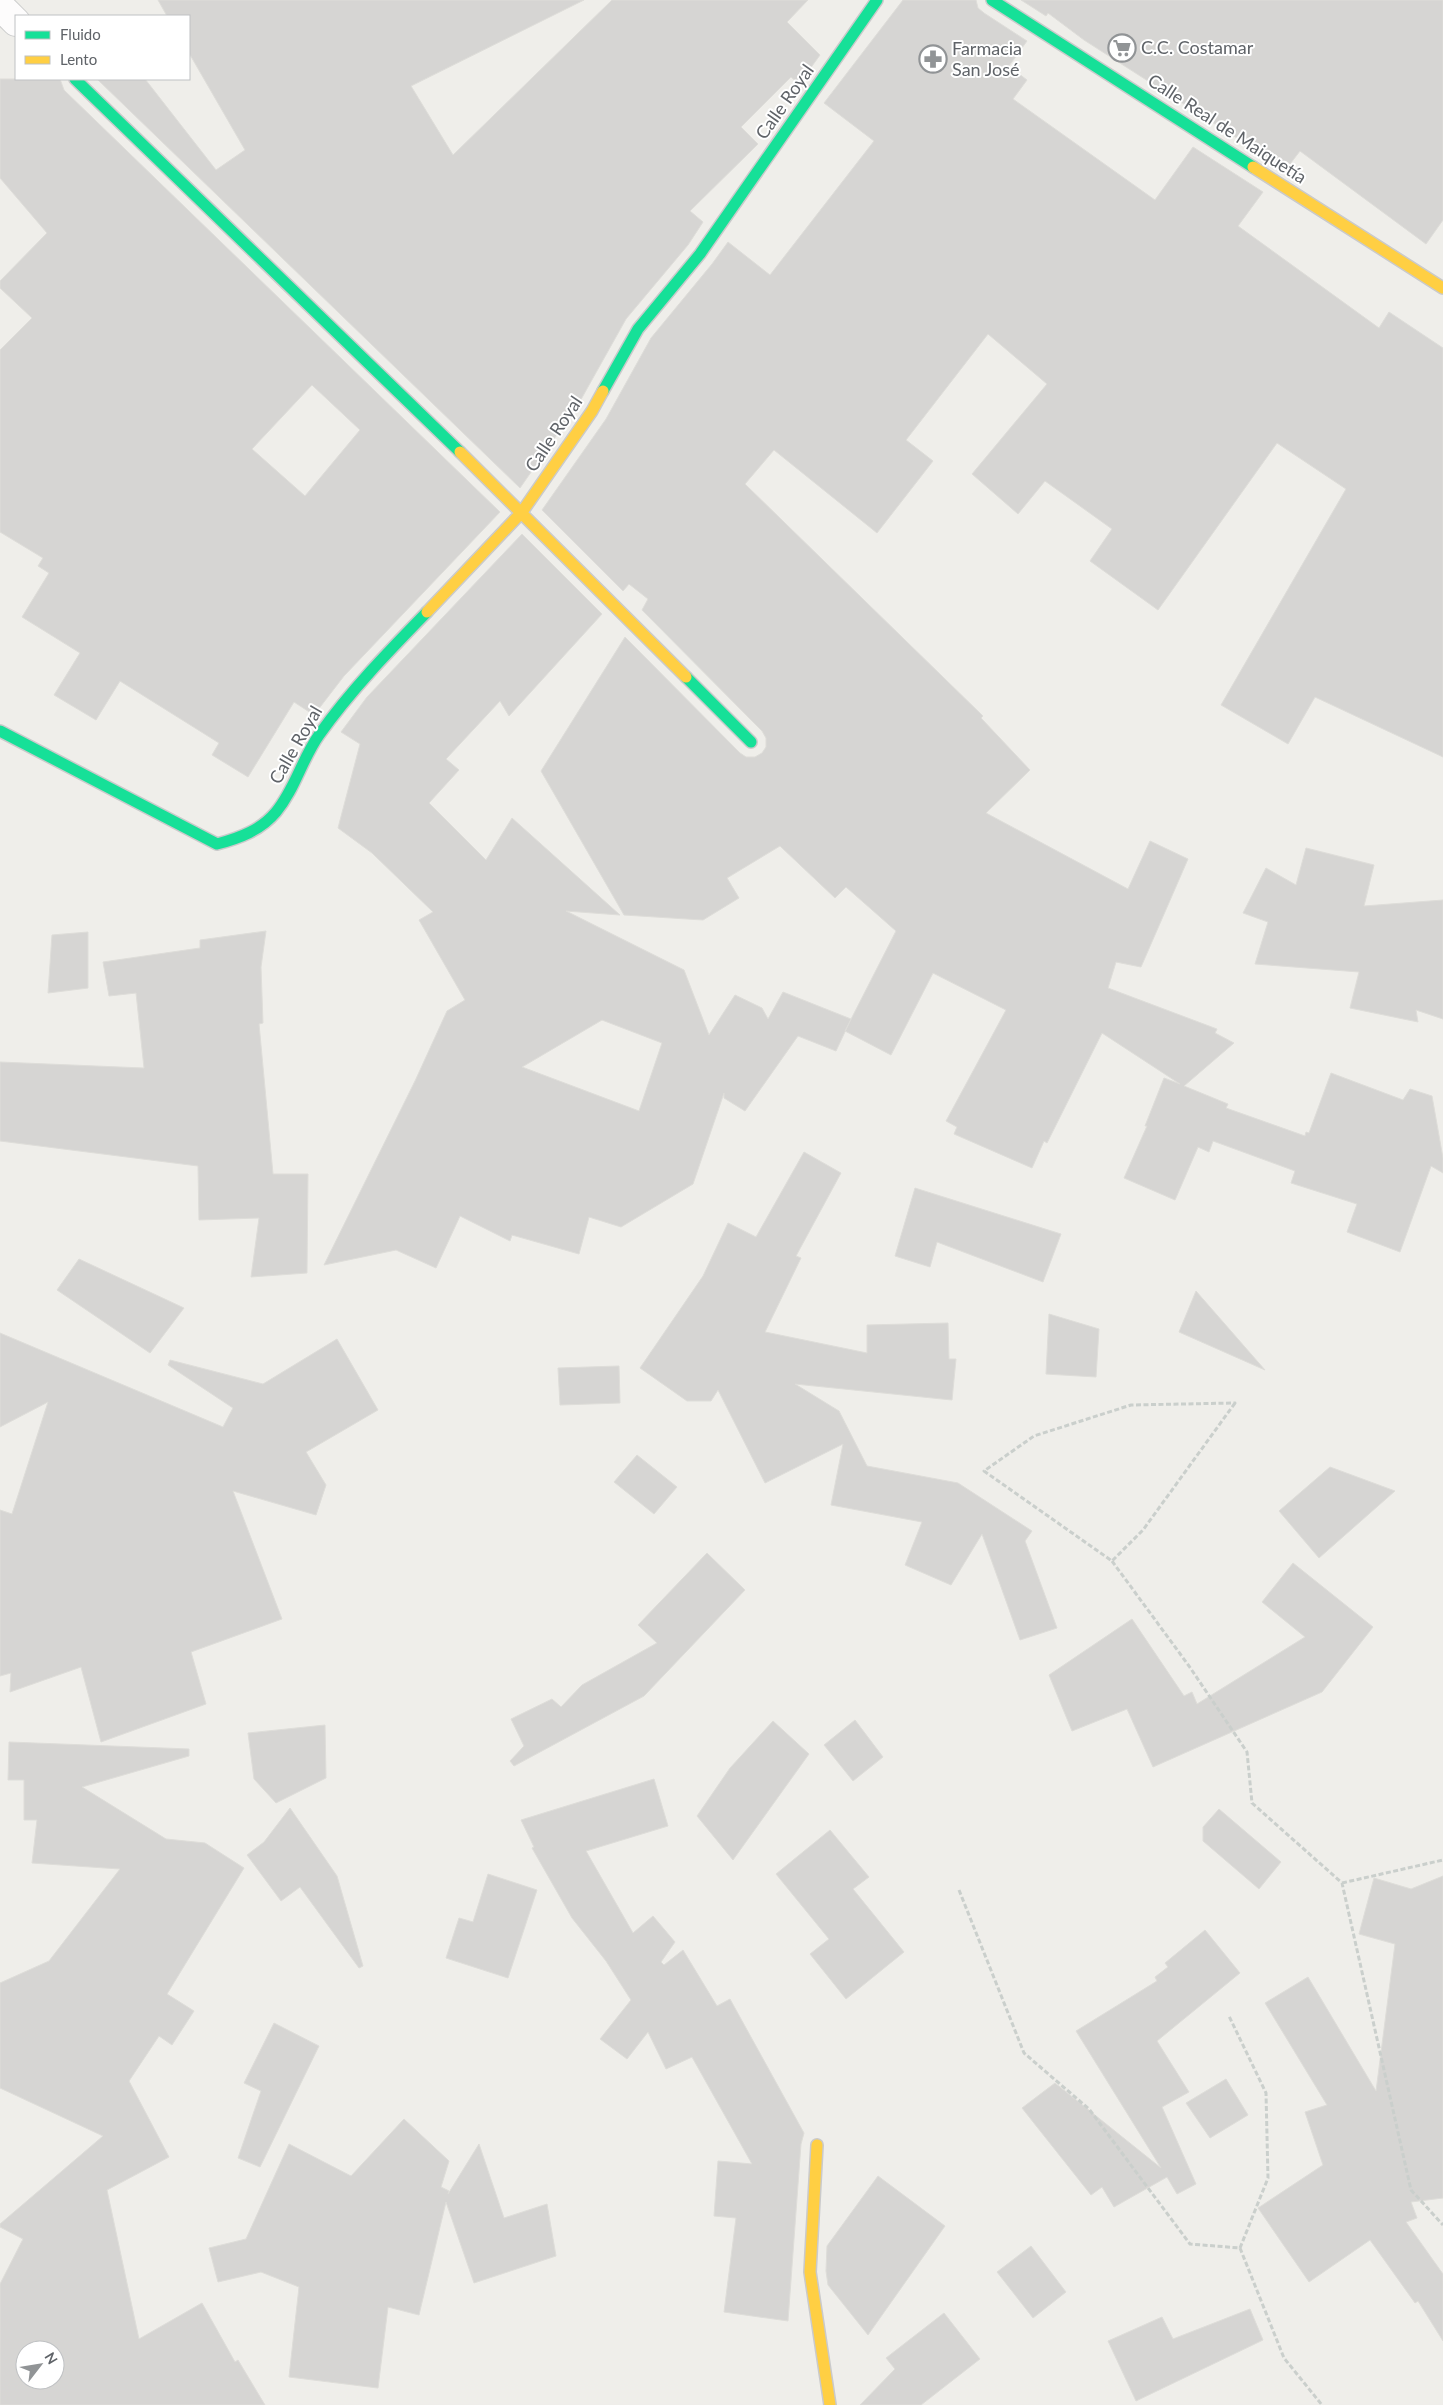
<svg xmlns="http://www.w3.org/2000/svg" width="1443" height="2405" font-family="Lato,sans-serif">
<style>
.building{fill:#d6d5d3;stroke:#deddd9;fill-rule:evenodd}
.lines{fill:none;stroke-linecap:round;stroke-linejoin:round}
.street-casing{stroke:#cbcccc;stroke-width:30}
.fast-casing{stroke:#cacacb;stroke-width:14}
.slow-casing{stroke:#cacacb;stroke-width:14}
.path{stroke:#cacfcc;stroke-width:3;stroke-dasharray:5 2.5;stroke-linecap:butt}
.street{stroke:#fdfcfc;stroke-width:28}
.fast{stroke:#16e098;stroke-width:11}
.slow{stroke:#ffcf43;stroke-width:11}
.labels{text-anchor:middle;stroke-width:4;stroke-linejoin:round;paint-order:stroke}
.poi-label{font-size:18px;fill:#5f6368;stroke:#fff;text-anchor:start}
.street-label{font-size:18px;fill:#5f6368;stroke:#fff}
</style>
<rect width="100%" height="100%" fill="#efeeea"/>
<path class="building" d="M158,0h426l-173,86 42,69 159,-155h196l-21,22 33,33 -21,29 -8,-7 -50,50 17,17 -68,67 13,11 -15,23 -62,74 -47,84 -59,85 -423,-409h48l71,91 29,-20 -56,-97v-37h-22z
M903,0h73l2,8 6,5 43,28 -18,25 18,14 -14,19 142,101 38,-53 70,45 -25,34 141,102 10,-16 54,36v409l-128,-60 -27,47 -67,-39 125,-216 -69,-46 -119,167 -68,-49 22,-32 -67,-48 -27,33 -46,-40 75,-90 -59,-50 -82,106 27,21 -56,72 -103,-83 -29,34 238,232 -2,2 49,52 -44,43 142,76 22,-48 38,18 -47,108 -25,-5 -8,26 109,41 -2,4 19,10 -50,43 44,18 -2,4 79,28 1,-4 3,1 22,-60 72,27 7,-11 22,7 11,62v15l-12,-7 -31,86 -53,-20 10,-28 -66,-21 4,-12 -82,-30 -4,11 -11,-5 -23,53 -51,-22 23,-52h-2l19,-48 16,6 -78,-51 -55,110 -3,-2 -12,27 -78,-34 3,-7 -11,-6 60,-111 -73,-37 -42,82 -46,-24 51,-100 -50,-44 -11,11 -55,-52 -53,32 12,20 -36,22 -79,-5 -83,-144 84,-134 115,116 6,4h9l7,-4 4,-6v-9l-4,-7 -120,-121 6,-11 -19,-15 -6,7 -81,-81 64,-91 45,-81 61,-74 16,-22 42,33 104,-134 -50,-38z
M1021,0h422v220l-17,24 -126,-93 -10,13 -4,-3 -4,6 -198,-127 -36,-27 -2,3z
M0,79h60l4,11 436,422 -156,164 -30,39 -20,-13 -46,75 -36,-22 7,-12 -99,-62 -24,39 -42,-25 26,-42 -58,-36 27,-44 -11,-7 5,-8 -43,-26v-182l32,-32 -32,-30v-7l47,-48 -47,-55zM312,385l48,45 -55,66 -53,-47z
M522,534l80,80 -93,102 -9,-15 -54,58 13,11 -30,33 57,57 26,-42 108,97 -54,-4 118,59 25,65 26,-40 27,13 6,11 15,-27 68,27 -15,32 -38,-15 -53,75 -21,-13v-5l-31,91 -72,43 -32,-10 -10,37 -67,-19 -2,6 -50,-25 -24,52 -40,-18 -72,15 91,-184 32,-70 18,-11 -46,-80 14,-8 -61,-59 -34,-25 22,-84 -19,-12 26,-35zM602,1020l60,23 -23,68 -117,-44z
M1306,848l68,17 -10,41 79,-6v119l-27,-9 2,12 -68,-14 9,-36 -104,-8 13,-42 -25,-9 23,-45 30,17z
M266,931l-5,36 2,56 -4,1 14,150h35l-1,99 -56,4 8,-59 -60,2 -1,-54 -198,-25v-79l144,6 -8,-75 -27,3 -6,-34 97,-14v-8z
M88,932v56l-40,5 4,-58z
M804,1152l37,21 -45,83 5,2 -36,74 102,21v-28l81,-2 1,36h7l-4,41 -157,-16 44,27 28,55 91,17 74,48 -7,10 32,87 -37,12 -38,-106 -31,51 -46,-20 17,-43 -91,-17 12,-61 -78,39 -47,-93 -7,11h-24l-47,-33 63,-92 25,-53 28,14z
M915,1188l146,46 -18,48 -106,-40 -7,25 -35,-11z
M79,1259l105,49 -34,45 -93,-63z
M1196,1291l69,79 -86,-38z
M1049,1314l50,15 -3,48 -50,-3z
M0,1333l223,94 10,-19 -65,-43 2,-5 93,24 74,-45 41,71 -72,42 20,33 -10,30 -83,-24 49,128 -91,33 15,52 -105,38 -20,-75 -71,25 1,-19 -11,3v-166l12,4 36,-112 -48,25z
M619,1366l1,37 -60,2 -2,-37z
M637,1455l40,32 -23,27 -40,-32z
M1330,1467l65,24 -76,67 -40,-47z
M707,1553l38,37 -101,106 -130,70 -4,-5 14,-15 -13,-27 41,-20 9,8 21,-22 75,-42 -19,-18z
M1293,1563l80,64 -51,65 -169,75 -26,-58 -55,22 -23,-56 83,-56 52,77 8,-4 5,12 108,-67 -43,-35z
M855,1720l28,37 -30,24 -29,-36z
M773,1721l36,33 -76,106 -36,-44 33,-48z
M325,1725l1,53 -50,25 -22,-24 -6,-46z
M9,1742l180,7v7l-107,31 84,52 39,4 39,25 -77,126 27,17 -22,34 -13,-9 -30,45 40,76 -62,33 32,149 63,-36 33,59 3,-2 27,45h-265v-121l23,-45 -23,-12v-3l103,-88 -103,-48v-105l49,-22 71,-92 -88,-6 5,-43h-13v-40h-16zM25,2350h30v30h-30z
M654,1779l14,47 -82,25 47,82 20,-17 22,26 -14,20 3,3 19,-15 34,56 13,-7 74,134 -3,11 -13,177 -64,-9 12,-94 -22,-2 4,-55 34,3 -60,-107 -26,12 -18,-37 -21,27 -27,-20 31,-39 -25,-39 -34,-43 -40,-70 2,-1 -13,-27z
M290,1808l47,68 26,90 -4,2 -59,-81 -19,14 -34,-46 17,-13z
M1219,1809l62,53 -22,27 -56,-48v-14z
M830,1830l39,47 -16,12 51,63 -58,47 -36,-45 19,-15 -53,-65z
M488,1874l49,16 -29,88 -62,-20 13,-40 14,4z
M1443,1876v322l-32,4 6,16 -11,4 37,52v67l-25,-40 -3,2 -45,-63 -61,42 -51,-74 65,-43 -18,-53 22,-7 -62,-102 43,-26 68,114 19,-147 -36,-10 15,-56 37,11z
M1205,1930l35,43 -83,68 32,51 -27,15 34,77 -19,10 -10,-17 -53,30 -12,-20 -11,8 -69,-87 33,-25 106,85 -85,-137 81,-50 -2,-4 13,-10 -3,-4z
M274,2023l45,23 -59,121 -22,-9 23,-67 -17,-8z
M1226,2079l22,36 -38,23 -24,-35z
M404,2119l45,42 -8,26 8,4 -1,3 31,-50 25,74 43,-14 9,52 -82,27 -28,-81 -27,113 -31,-8 -10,81 -89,-11 10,-90 -38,-15 -43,10 -9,-34 37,-9 43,-95 62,32z
M878,2176l67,50 -77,109 -40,-50 -2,-14 1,-25z
M1031,2246l35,46 -33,26 -36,-46z
M1250,2309l13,31 -127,61 -28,-60 54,-24 11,22z
M944,2313l36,46 -59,46h-61l35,-36 -9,-11z"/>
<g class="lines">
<g class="street-casing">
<path id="street" d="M0,6l16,16"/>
</g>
<g class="fast-casing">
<path id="fast" d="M992,0l261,167
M75,79l385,373
M603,391l35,-62 62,-75 177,-254
M686,677l65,65
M0,731l217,113c23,-6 44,-14 59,-32 19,-23 26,-53 43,-77 32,-45 70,-84 108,-123"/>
</g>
<g class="slow-casing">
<path id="slow" d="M1253,167l190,121
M460,452l226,225
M427,612l95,-100 70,-101 11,-20
M817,2145l-7,127 20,133"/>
</g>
<path class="path" d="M1235,1403l-92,127 -31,31 -128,-90 50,-35 97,-31z
M1112,1561l77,105 58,86 5,51 90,80 69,307 32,35
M1342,1883l101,-23
M959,1890l65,163 65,56 101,135 50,4 28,-70 -2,-85 -37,-77
M1240,2248l44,110 38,47"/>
<use href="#street" class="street"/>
<use href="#fast" class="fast"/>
<use href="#slow" class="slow"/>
</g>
<defs>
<g id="supermarket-ring" transform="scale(1.4375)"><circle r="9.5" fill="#fff" stroke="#919496" stroke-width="1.5"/><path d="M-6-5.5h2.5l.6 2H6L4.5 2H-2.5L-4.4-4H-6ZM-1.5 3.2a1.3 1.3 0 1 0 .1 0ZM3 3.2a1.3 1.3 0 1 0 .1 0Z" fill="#919496"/></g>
<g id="pharmacy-ring" transform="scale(1.4375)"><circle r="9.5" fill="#fff" stroke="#919496" stroke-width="1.5"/><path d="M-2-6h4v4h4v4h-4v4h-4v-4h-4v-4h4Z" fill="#919496"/></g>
</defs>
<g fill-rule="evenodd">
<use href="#supermarket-ring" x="1122" y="48"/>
<use href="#pharmacy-ring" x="933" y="59"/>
</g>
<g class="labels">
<g class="poi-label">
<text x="1141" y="54">C.C. Costamar</text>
<text x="952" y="55">Farmacia<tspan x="952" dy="21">San José</tspan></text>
</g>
<g class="street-label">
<text transform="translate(785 102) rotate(-55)" y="6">Calle Royal</text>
<text transform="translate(1227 129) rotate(33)" y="6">Calle Real de Maiquetía</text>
<text transform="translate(554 434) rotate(-56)" y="6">Calle Royal</text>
<text transform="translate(296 745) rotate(-60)" y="6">Calle Royal</text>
</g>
</g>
<rect x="15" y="15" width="175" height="65" fill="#ffffff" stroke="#bfc1c3"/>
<rect x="25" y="31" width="25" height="8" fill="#16e098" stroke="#bfc1c3"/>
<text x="60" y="40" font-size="15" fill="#5f6368">Fluido</text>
<rect x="25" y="56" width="25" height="8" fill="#ffcf43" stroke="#bfc1c3"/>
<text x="60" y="65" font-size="15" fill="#5f6368">Lento</text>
<g transform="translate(40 2365) rotate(59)"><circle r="24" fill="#ffffff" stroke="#bfc1c3"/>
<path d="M0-4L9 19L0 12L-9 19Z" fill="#919496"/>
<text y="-8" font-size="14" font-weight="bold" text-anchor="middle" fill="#5f6368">N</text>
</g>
</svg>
